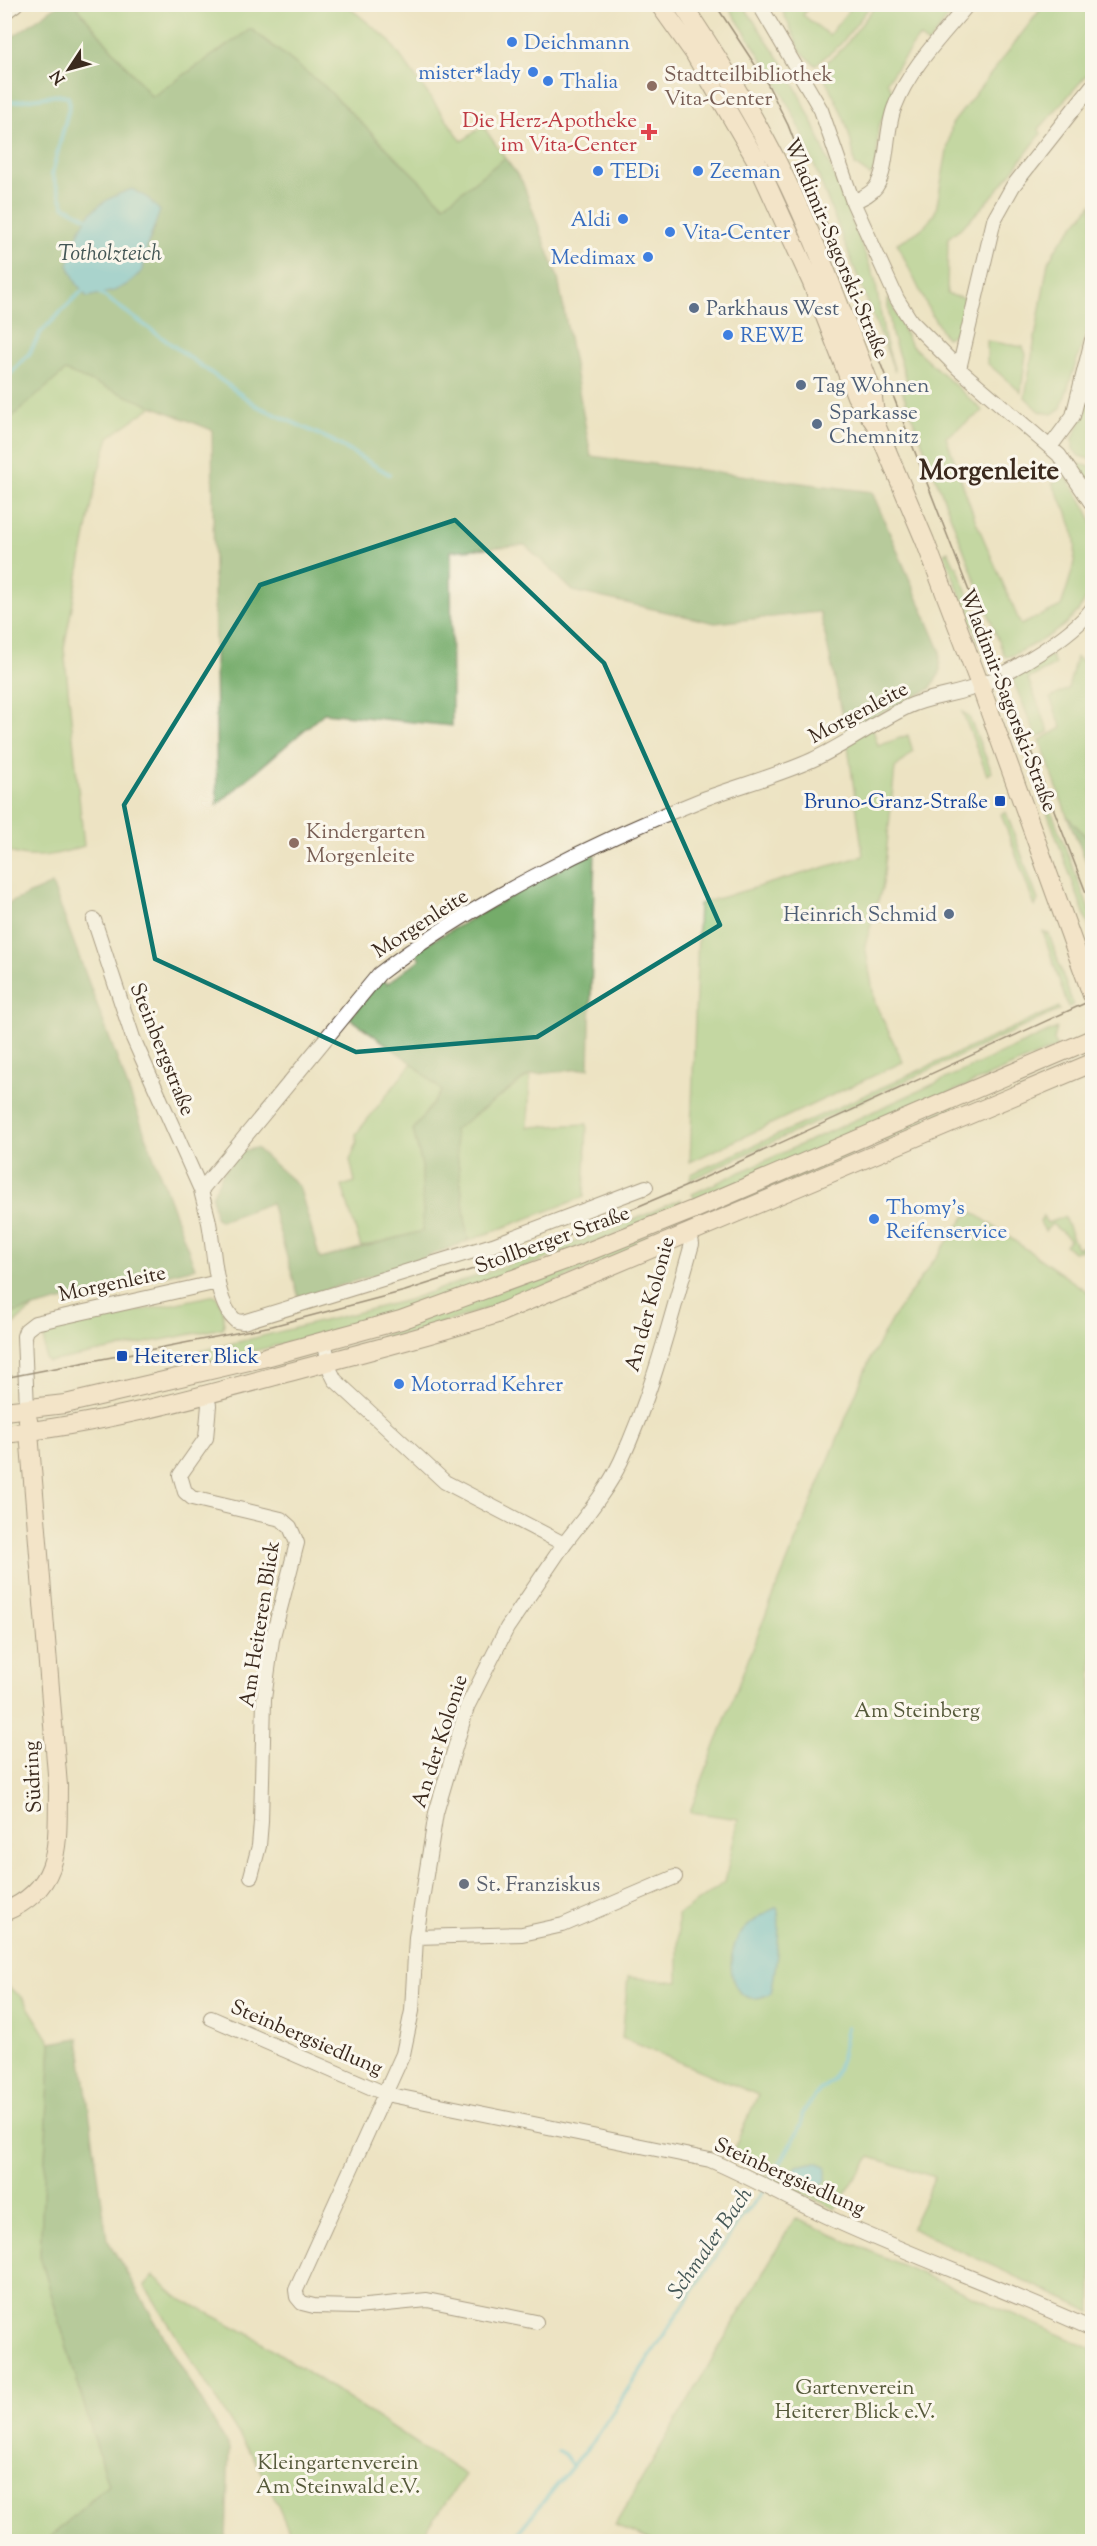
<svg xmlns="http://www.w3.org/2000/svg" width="1097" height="2546" font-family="'Sorts Mill Goudy',serif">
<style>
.green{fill:#92c87a;stroke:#66794c;stroke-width:1.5}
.forest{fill:#75ac6a;stroke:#586b44;stroke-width:1.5;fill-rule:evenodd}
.water{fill:#59bfd7;stroke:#4a747a;stroke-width:1.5}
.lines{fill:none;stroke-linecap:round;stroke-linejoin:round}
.stream{stroke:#59bfd7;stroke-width:4}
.street-casing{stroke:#564637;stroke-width:16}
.secondary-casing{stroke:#564637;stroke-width:20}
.street{stroke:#fff;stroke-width:14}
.secondary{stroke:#fbe5cf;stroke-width:18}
.tram{stroke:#3b2a1e;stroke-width:1.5}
.marked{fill:none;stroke:#0f766e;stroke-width:4.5;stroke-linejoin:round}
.shop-dot{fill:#3f7fe0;stroke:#fbf7ec;stroke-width:2}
.education-dot{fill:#8d6e63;stroke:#fbf7ec;stroke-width:2}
.health-dot{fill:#e0444e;stroke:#fbf7ec;stroke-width:2}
.service-dot{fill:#5c6f8a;stroke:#fbf7ec;stroke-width:2}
.transit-dot{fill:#1a4fb4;stroke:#fbf7ec;stroke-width:2}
.worship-dot{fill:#6b7280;stroke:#fbf7ec;stroke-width:2}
.labels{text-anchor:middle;stroke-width:6;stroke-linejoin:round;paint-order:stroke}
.shop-label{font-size:21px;fill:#366cbe;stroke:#fbf7ec;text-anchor:start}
.education-label{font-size:21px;fill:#785e54;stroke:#fbf7ec;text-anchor:start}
.health-label{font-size:21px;fill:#be3a42;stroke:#fbf7ec;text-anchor:end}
.street-label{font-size:21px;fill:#3b2a1e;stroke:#fbf7ec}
.service-label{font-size:21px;fill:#4e5e75;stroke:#fbf7ec;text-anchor:start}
.transit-label{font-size:21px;fill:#164399;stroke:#fbf7ec;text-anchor:end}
.park-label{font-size:21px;fill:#55593a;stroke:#fbf7ec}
.worship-label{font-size:21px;fill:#5b616d;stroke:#fbf7ec;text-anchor:start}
.water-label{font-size:22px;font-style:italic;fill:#445756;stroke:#fbf7ec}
.district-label{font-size:27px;font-weight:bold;fill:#3b2a1e;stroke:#fbf7ec}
</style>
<rect width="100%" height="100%" fill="#fbf7ec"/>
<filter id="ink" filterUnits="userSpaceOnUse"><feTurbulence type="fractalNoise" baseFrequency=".0167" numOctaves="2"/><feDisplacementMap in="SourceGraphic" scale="12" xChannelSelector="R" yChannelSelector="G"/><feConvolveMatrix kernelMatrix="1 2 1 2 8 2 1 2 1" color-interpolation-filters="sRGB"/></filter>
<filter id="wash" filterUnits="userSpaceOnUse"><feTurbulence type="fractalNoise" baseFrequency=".008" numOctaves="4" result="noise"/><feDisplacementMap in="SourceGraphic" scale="24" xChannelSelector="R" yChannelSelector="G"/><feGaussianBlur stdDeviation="1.35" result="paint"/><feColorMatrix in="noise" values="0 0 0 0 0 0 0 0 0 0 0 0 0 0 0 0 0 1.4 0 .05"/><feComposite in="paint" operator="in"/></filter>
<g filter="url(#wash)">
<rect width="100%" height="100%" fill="#ede3c3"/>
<path class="green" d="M735,4l8,1 44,65 26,53 62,156 10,60 10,33 -97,-248 -23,-45 -45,-70z
M75,5h271l42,34 74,102 21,-15 22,32 -61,47 -120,-119 -73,-57 -99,68z
M789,5h21l-7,10 26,20 24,-30h18l-31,40 -25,20 -14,-14 -18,-39z
M876,5h82l-30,39 -9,-7 -32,44 7,13 -16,34 -1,33 -6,15 -16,-11c-5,-41 -16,-60 -36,-96l24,-21z
M1044,5h48v64l-53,60 2,5c-28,36 -55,76 -93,104l-1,56 23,6c-4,18 -6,31 -24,38l-16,-26 -33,-69c18,-9 30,-15 39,-33l16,-86z
M1092,204v111l-31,93 -9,6 -13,-3 -14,-14 23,-135 11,-18z
M889,299l21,45 73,67 -37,26 29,82 46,106 40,-19c20,-59 21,-67 -9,-123l14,-6c9,14 21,29 26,45 5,17 0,67 -9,82 -15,25 -47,39 -72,52l-6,1 -104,-269 7,-4 -16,-49 -5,-35z
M987,341l36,6 3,7 -5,38 -34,-29z
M1092,368v92l-13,-4 -6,-7v-11l12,-26z
M65,371l88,35 -44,31 -11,36 -34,175 20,198c-27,9 -52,16 -79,4l-1,-427z
M1075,463l17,4v23l-18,-26z
M948,551l7,15h2l34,90 -6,-4 -7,-11 -34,-88z
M1051,655l4,10 -27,14 21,53 -12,6 -24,-58 6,-6z
M1092,655v188l-25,-27 -27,-76 22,-12 -12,-30 18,-9 8,-32 9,6z
M1007,695l85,222v18l-87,-238z
M962,711l7,6 23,55 -5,3z
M870,719l8,27 30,-11 5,17 -18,16 -12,116 -18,61 10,58 28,59 -213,100 9,-258 164,-48 -17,-125z
M1006,812l32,88 -3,7 -34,-93z
M1043,932l6,2 24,71 -5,2z
M1059,1007l1,3 -370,170 1,-6z
M1057,1028l-3,12 3,7 -361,154 -4,-7z
M412,1063l30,28 -29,39 9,36 1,65 -62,16 -19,-61 13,-4 -5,-22 7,-17 -1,-9z
M530,1075l-2,52 59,-3 -3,73 -116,44 -14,-111z
M954,1105l2,4 -251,111 -3,-7z
M681,1199v7l-43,20 -255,92 -187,48 -3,-13 215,-53 210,-73z
M973,1212l119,83v1017l-181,-84 24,-51 -65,-20 -35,52 -105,-52 28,-62 -136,-57 6,-61 50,5v-67l47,-33 13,-63 -48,-7 61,-161 118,-290 24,-44 72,-100z
M1043,1216l4,7 17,-6 13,31 8,-2 -1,4 -11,2 -8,-7 5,-6 -18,-15 -7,7 -5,-9z
M693,1218l3,5 -178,75 -98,33 -85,21 39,-12 26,-13z
M215,1295c7,8 11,23 8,33l-175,34 -3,-3 -1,-21 10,-9z
M34,1308c-34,22 -26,30 -26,67h-3v-60z
M4,1984l18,13 29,46 -11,213 68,229 -62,56h-41z
M795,2218l297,131v192l-438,1 -39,-17z
M154,2276l23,21 74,38 214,140 -46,66h-126l-26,-61 -122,-194z"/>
<path class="forest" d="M58,5h17l77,92 99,-68 73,57 120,119 61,-47 17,23 36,97 33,178 281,36 68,158v23l-10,16 -84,42 -26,-119 -105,11 -142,-32 -48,-46 -74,6 1,175 -128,-13 -107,92 -5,-375 -147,-59 -60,52 -1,-380zM155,228l-8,18 -4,24 -15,14 -14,6 -27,7 -10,-13 -9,-19z
M1067,816l25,27v32z
M595,849l-6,219 -60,7 -75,55 14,111 -77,29 -92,28 -28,-95 -51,18 -5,-4 -3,-21 11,-24 18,-21 15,-3 43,38 21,73 103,-28 -1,-65 -9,-36 29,-39 -30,-28 -62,-45 32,-40 5,6 33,-25 -6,-8z
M52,884l143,384 -190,47v-410z
M79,2038l28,201 122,209 -3,93h-180l62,-56 -68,-229 11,-213z"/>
<path class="water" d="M132,189l16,9 12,13 -13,35 -4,24 -15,14 -14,7 -27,6 -10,-13 -9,-19c12,-43 20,-61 64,-76z
M777,1907c5,18 -2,67 -6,86 -41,22 -48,-33 -32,-57 9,-13 24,-22 38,-29z
M816,2162l10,4v15c-11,9 -22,11 -33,1l3,-16z"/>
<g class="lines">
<path class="stream" d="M4,103l55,-8 9,2 2,7 -18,70 12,32 23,12
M100,293l157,113 74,34 58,34
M4,376l5,-1 20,-21 12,-22 41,-41
M769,2183l33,-59v-11l17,-22 14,-11 8,-22 6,-31
M558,2451l6,3 8,11
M510,2542l85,-103 146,-221 24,-28"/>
</g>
</g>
<g filter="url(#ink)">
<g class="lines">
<g class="street-casing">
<path id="street" d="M759,4l62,106 32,92 44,97 14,22 48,48 100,86 33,49
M4,13l12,-9
M853,202c8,-4 17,-7 23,-15 13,-20 9,-58 19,-81 15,-39 47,-70 73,-102
M959,369l35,-149 19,-34 79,-100
M1050,447l23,-31 19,-76
M94,920l39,118 68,152
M646,1187l-153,58 -250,77 -7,-1c-23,-19 -21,-75 -28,-103 -2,-9 -5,-18 -7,-28l178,-216c91,-70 215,-132 322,-174 37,-14 76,-24 111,-40 33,-15 62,-37 95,-53 23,-11 51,-12 74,-22 33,-15 90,-48 111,-76
M324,1341l7,31 4,8 110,102 119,62c20,-26 43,-53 57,-83 32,-69 50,-144 71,-217l-2,-11
M206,1395l3,10 -3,33 -26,37 5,17 7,6 89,21 9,8 7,16 -25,97 -8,59 -3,123 -2,24 -8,30
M27,1409l-3,-73 2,-6 9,-7 183,-41
M416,1937l106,-3 41,-9 112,-48
M211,2018l175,76 324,66c42,18 82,41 124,60 85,39 173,70 258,109
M536,2322l-109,-22 -70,7 -43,-1 -12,-3 -5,-6 -1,-7 107,-236 9,-43 4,-74 20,-124 31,-106 40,-79 57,-84"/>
</g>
<g class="secondary-casing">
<path id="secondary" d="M659,4l35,49 61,105 57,125 44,113 20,29 49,116 55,144 112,310
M682,4c29,43 57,87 82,133 44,80 75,168 108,253l4,33
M4,1411l61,-7 197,-46 139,-38 181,-66 113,-45 397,-170
M4,1434c92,-9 183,-34 271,-58 74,-20 147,-38 219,-61l598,-252
M4,1912c60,-25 53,-70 54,-126l-30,-366"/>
</g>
<use href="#street" class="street"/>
<use href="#secondary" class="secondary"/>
<path class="tram" d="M715,4l52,79 21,42 304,783
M4,1378l268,-52 133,-35 137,-44 142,-60 408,-187"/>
</g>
</g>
<path d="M0 0H1097V2546H0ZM455,520l149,143 116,262 -183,112 -181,15 -201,-93 -31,-154 136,-220z" fill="#ede3c3" fill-opacity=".55" fill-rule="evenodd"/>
<path class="marked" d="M455,520l149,143 116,262 -183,112 -181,15 -201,-93 -31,-154 136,-220z"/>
<g class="shop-dot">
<circle cx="512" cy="42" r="6"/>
<circle cx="533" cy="72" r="6"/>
<circle cx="548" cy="81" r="6"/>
<circle cx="598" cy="171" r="6"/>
<circle cx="698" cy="171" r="6"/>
<circle cx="623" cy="219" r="6"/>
<circle cx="670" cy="232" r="6"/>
<circle cx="648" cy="257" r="6"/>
<circle cx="728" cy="335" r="6"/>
<circle cx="874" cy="1219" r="6"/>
<circle cx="399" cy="1384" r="6"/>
</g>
<g class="education-dot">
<circle cx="652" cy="86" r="6"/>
<circle cx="294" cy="843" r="6"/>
</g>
<path class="health-dot" d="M646 123h6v6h6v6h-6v6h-6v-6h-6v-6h6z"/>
<g class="service-dot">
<circle cx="694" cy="308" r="6"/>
<circle cx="801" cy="385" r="6"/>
<circle cx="817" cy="424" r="6"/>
<circle cx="949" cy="914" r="6"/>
</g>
<g class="transit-dot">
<rect x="994" y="795" width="12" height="12" rx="3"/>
<rect x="116" y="1350" width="12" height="12" rx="3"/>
</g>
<circle class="worship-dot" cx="464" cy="1884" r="6"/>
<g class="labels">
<g class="shop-label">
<text x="524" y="49">Deichmann</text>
<text x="521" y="79" text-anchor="end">mister*lady</text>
<text x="560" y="88">Thalia</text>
<text x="610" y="178">TEDi</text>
<text x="710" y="178">Zeeman</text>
<text x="611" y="226" text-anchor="end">Aldi</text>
<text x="682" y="239">Vita-Center</text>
<text x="636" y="264" text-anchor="end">Medimax</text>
<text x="740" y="342">REWE</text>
<text x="886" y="1214">Thomy's<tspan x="886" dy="24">Reifenservice</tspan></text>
<text x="411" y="1391">Motorrad Kehrer</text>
</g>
<g class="education-label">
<text x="664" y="81">Stadtteilbibliothek<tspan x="664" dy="24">Vita-Center</tspan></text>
<text x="306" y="838">Kindergarten<tspan x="306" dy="24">Morgenleite</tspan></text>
</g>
<g class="health-label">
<text x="637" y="127">Die Herz-Apotheke<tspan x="637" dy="24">im Vita-Center</tspan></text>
</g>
<g class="street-label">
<text transform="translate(837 248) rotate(67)" y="7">Wladimir-Sagorski-Straße</text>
<text transform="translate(1009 700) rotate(69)" y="7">Wladimir-Sagorski-Straße</text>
<text transform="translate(858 712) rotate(-28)" y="7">Morgenleite</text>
<text transform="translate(420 923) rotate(-33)" y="7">Morgenleite</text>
<text transform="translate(163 1049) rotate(68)" y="7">Steinbergstraße</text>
<text transform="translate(552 1239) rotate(-20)" y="7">Stollberger Straße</text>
<text transform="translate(112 1283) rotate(-12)" y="7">Morgenleite</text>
<text transform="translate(649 1304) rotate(-75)" y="7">An der Kolonie</text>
<text transform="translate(259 1624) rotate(-81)" y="7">Am Heiteren Blick</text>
<text transform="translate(439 1741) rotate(-72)" y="7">An der Kolonie</text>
<text transform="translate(32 1777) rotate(-93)" y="7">Südring</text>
<text transform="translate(307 2037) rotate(23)" y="7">Steinbergsiedlung</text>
<text transform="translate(790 2176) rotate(24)" y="7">Steinbergsiedlung</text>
</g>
<g class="service-label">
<text x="706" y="315">Parkhaus West</text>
<text x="813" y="392">Tag Wohnen</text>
<text x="829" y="419">Sparkasse<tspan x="829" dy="24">Chemnitz</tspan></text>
<text x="937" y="921" text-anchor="end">Heinrich Schmid</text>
</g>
<g class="transit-label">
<text x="988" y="808">Bruno-Granz-Straße</text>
<text x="134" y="1363" text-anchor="start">Heiterer Blick</text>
</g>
<g class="park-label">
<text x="917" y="1717">Am Steinberg</text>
<text x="855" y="2394">Gartenverein<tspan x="855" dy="24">Heiterer Blick e.V.</tspan></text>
<text x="338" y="2469">Kleingartenverein<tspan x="338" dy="24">Am Steinwald e.V.</tspan></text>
</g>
<g class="worship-label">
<text x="476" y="1891">St. Franziskus</text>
</g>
<g class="water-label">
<text x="110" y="260">Totholzteich</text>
<text transform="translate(709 2242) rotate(-55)" y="8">Schmaler Bach</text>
</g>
<g class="district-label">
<text x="989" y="479">Morgenleite</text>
</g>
</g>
<rect width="1097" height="2546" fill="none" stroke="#fbf7ec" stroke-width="24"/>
<g transform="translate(69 69) rotate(234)" stroke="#fbf7ec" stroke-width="4.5" paint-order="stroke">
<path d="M0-4.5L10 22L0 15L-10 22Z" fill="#3b2a1e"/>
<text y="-9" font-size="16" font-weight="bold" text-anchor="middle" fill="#3b2a1e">N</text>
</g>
</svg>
